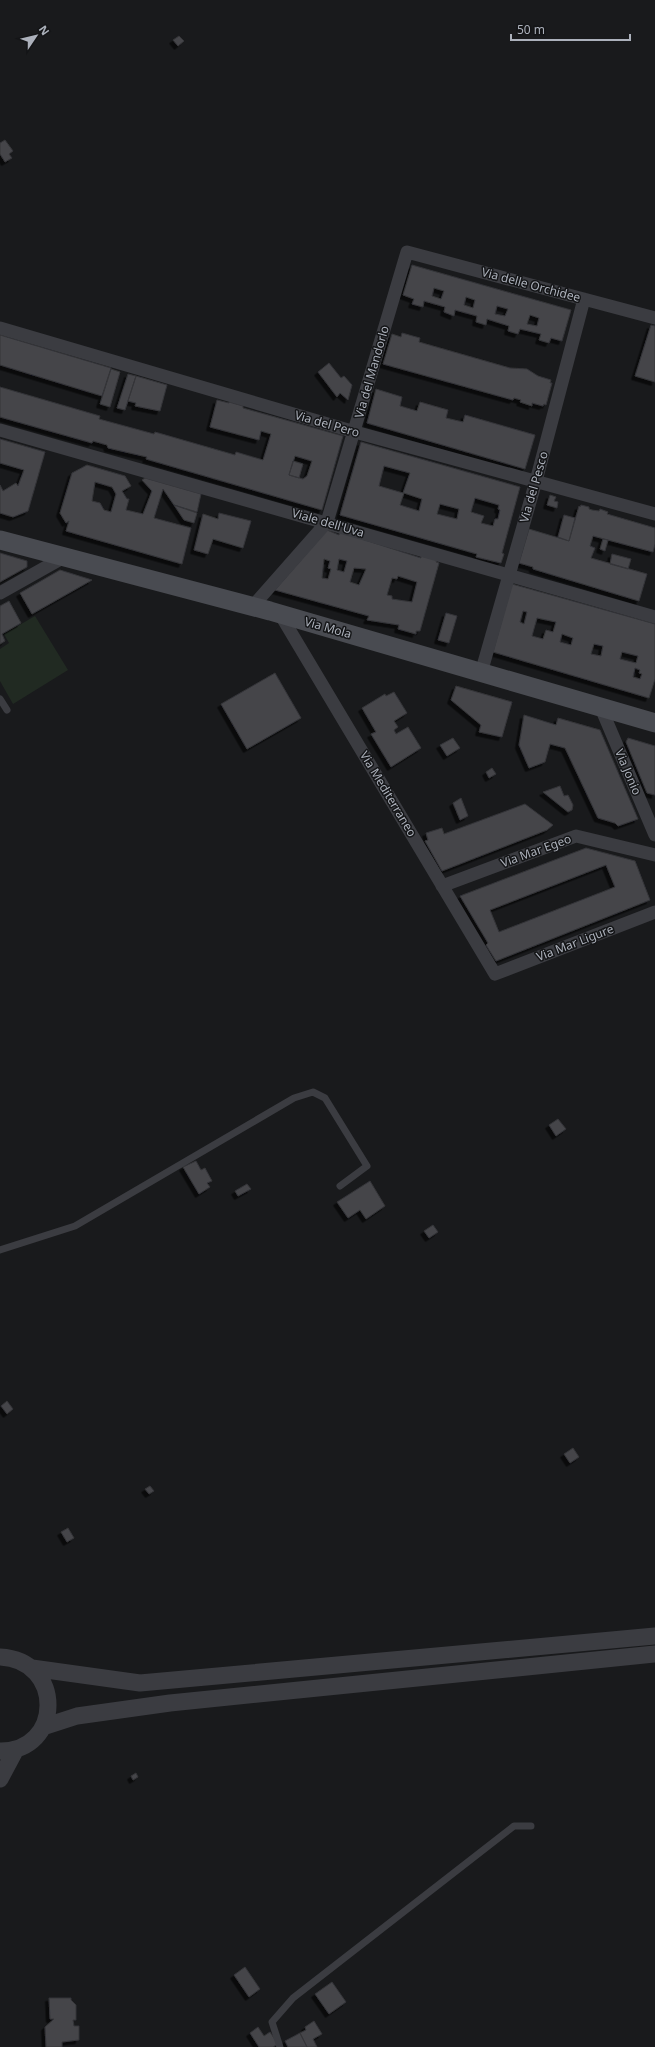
<svg xmlns="http://www.w3.org/2000/svg" width="655" height="2047" font-family="'Noto Sans',sans-serif">
<style>
.green{fill:#212a22}
.building{fill:#444549;stroke:#343438;fill-rule:evenodd;filter:url(#shadow)}
.lines{fill:none;stroke-linecap:round;stroke-linejoin:round}
.service{stroke:#3b3c41;stroke-width:7}
.minor{stroke:#3b3c41;stroke-width:13}
.tertiary{stroke:#3b3c41;stroke-width:17}
.secondary{stroke:#494b51;stroke-width:19}
.labels{text-anchor:middle;stroke-width:3;stroke-linejoin:round;paint-order:stroke}
.street-label{font-size:12px;fill:#acb1bb;stroke:#141517}
</style>
<defs>
<filter id="shadow"><feDropShadow dx="-3.5" dy="3.5" stdDeviation="0" flood-color="#0009"/></filter>
</defs>
<rect width="100%" height="100%" fill="#191a1c"/>
<path class="green" d="M35,616l33,54 -55,34 -13,-23v-32l9,-6 -5,-9z"/>
<path class="building" d="M179,36l5,5 -6,5 -5,-6z
M5,140l8,11 -4,3 3,4 -7,4 -5,-8v-11z
M412,265l159,45 -9,31 -11,-3 -2,5 -10,-3 2,-6 -21,-5 -2,5 -10,-3 1,-5 -22,-7 -1,6 -10,-3 1,-6 -22,-6 -1,6 -10,-4 1,-5 -21,-6 -1,6 -11,-3 2,-5 -11,-4zM434,288l10,3 -3,8 -9,-3zM466,297l9,3 -2,8 -9,-3zM497,306l11,3 -3,7 -10,-2zM530,315l9,3 -2,8 -10,-2z
M651,325l4,1v56l-20,-6z
M402,333l18,5 -1,4 91,26 17,1 11,7 13,4 -1,3h2l-6,22 -2,-1 -1,2 -11,-3v3l-12,-4 1,-2 -7,-2 -1,2 -130,-36 9,-30 9,3z
M0,335l111,33 -9,28 -102,-31z
M329,363l12,15 3,-2 8,9 -4,15 -8,-7 -3,4 -19,-25z
M111,369l9,3 -10,35 -10,-3z
M128,374l8,2 -11,34 -8,-2z
M136,376l31,9 -7,26 -25,-5 1,-3 -8,-2z
M0,387l100,29 -1,3 55,15 1,-2 80,23 1,-3 27,8 8,-26 -10,-3 -2,9 -49,-13 7,-27 12,3v-1l14,4v2l100,28 -21,74 -176,-51 1,-2 -39,-9 -1,-3 -14,-4 -1,2 -92,-26zM295,456l17,5 -5,15 -4,3 -14,-4z
M376,389l26,8 -2,9 17,5 3,-9 28,8 -2,8 17,4 2,-7 70,20 -10,34 -158,-46z
M0,439l45,13 -17,59 -15,6 -13,-4v-28l3,6 13,-8 2,3 6,-16 -24,-7z
M361,442l159,45 -18,66 2,1 -3,9 -25,-6 1,-3 -137,-39zM384,466l26,7 -7,20 -24,-7zM404,493l18,6 -3,12 -19,-6zM475,498l24,7 -1,4 2,1 -2,9h-3l-2,7 -12,-3 3,-7 -13,-4zM440,504l19,5 -2,10 -20,-5z
M293,461l10,3 -4,14 -10,-3z
M87,465l38,11 6,10 -9,5 5,8h2l-3,11 17,4 9,-23 -10,-11 3,-2 56,16 -4,18 -23,-7 -11,-16 -9,29 37,10 -9,36 -116,-33 3,-10 -3,2 -6,-10 12,-40zM95,482l17,5 4,7 -5,18 -7,-2 -4,-7 -8,-2z
M550,495l6,2 -2,4 4,1 -1,6 -10,-3z
M174,505l23,8 -3,10 -10,-3z
M581,505l8,2v2l3,1 7,1 1,-2 8,3 -1,2 48,14v16l-2,8 -60,-16 -3,10 5,2 -4,10 56,16 -8,27 -106,-32v-2l-14,-4 10,-34 40,12 10,-35 1,1z
M219,513l32,8 -8,27 -30,-9 -5,15 -14,-4 9,-36 15,5z
M564,515l11,3 -6,23 -11,-4z
M327,530l12,5 1,-3 81,26v-2l16,4 -1,2 3,1 -19,68h-4v3l-18,-5 1,-4 -32,-5 2,-4 -94,-26zM324,559l6,2 -2,7 3,1 -3,10 -6,-1zM339,559l8,2 -3,11 -7,-2zM354,568l12,1 -7,16 -9,-3zM398,576l19,6 -5,20 -20,-3v-3l-5,-1 5,-17 5,1z
M603,539l5,1 -3,11 -5,-2z
M0,553l27,8v6l-27,15z
M612,554l19,5 -3,10 -18,-5z
M60,570l32,10 -60,34 -12,-21z
M512,584l143,40v55l-6,19 -156,-46zM523,611l4,1 -3,12 -4,-2zM537,618l19,4 -3,10 -7,-2 -3,9 -11,-3zM562,634l11,4 -2,7 -11,-3zM594,644l9,2 -2,10 -10,-2zM622,652l16,4 -2,7 -16,-4zM635,668l5,2 -1,3 3,1 -2,5 -7,-2z
M9,601l12,22 -19,11 3,7 -5,3v-38z
M446,613l11,3 -8,27 -11,-3z
M275,673l26,45 -54,31 -26,-45z
M456,686l56,16 -10,35 -23,-5 2,-7 -30,-25z
M394,692l13,21 -13,8 4,6 -4,3 2,4 12,-7 13,21 -30,19 -20,-33 5,-2 -14,-24 23,-14 1,2z
M524,715l32,10 2,-7 42,12 38,89 -20,7 -3,-3 -17,-5 -33,-70 -15,-4 -5,18 -16,6 -10,-23z
M453,738l7,10 -13,8 -7,-11z
M628,738l27,8v49l-8,-2 -21,-51z
M492,768l4,6 -7,4 -3,-6z
M560,786l4,10 4,-1 5,10 -1,5 -4,2 -25,-20z
M461,798l7,18 -8,4 -7,-17z
M525,804l28,21 -6,5 -105,41 -17,-30 3,-1 -2,-7 16,-5 2,6z
M586,848l49,13 15,39 -154,61 -10,-16 2,-2 -28,-47zM606,865l9,22 -116,45 -9,-22z
M558,1119l8,10 -10,7 -7,-11z
M196,1161l5,9 4,-2 7,13 -5,2 3,4 -11,7 -16,-27z
M370,1181l15,25 -19,13 -6,-9 -12,8 -11,-16z
M247,1184l4,5 -13,7 -3,-5z
M433,1225l5,7 -9,6 -5,-7z
M7,1401l6,8 -6,5 -6,-8z
M573,1448l6,9 -9,6 -6,-9z
M150,1486l4,5 -5,3 -4,-5z
M68,1528l6,10 -7,4 -6,-10z
M136,1773l2,4 -5,3 -2,-4z
M245,1967l15,22 -11,8 -15,-22z
M332,1982l14,20 -17,12 -14,-20z
M49,1998h22v2l5,5v15h-3l1,6h5v14l-17,2v5h-16l-1,-20 9,-8h-4z
M314,2021l8,13 -9,5 4,8h-10l-7,-14 6,-3 -1,-3z
M258,2027l6,9 6,-4 8,12 -5,3h-14l-9,-14z
M300,2033l7,14h-19l-3,-6z"/>
<g class="lines">
<path class="service" d="M0,699l7,11
M0,1250l75,-24 219,-128 19,-6 12,6 42,68 -27,20
M280,2047l-8,-25 21,-24 221,-172h17"/>
<path class="minor" d="M0,328l355,104 300,82
M0,430l655,187
M0,593l64,-36
M252,607l75,-85 80,-270 248,66
M280,614l215,360 160,-62
M481,673l55,-192 48,-182
M601,708l54,127
M442,886l134,-50 79,19"/>
<path class="tertiary" d="M0,1657c65,3 63,95 0,94
M32,1668l108,15 515,-47
M43,1727l34,-11 93,-13 485,-49
M0,1779l16,-30"/>
<path class="secondary" d="M0,540l270,71 385,112"/>
</g>
<g class="labels">
<g class="street-label">
<text transform="translate(531 285) rotate(15)" y="4">Via delle Orchidee</text>
<text transform="translate(372 372) rotate(-74)" y="4">Via del Mandorlo</text>
<text transform="translate(327 424) rotate(16)" y="4">Via del Pero</text>
<text transform="translate(534 487) rotate(-74)" y="4">Via del Pesco</text>
<text transform="translate(328 523) rotate(16)" y="4">Viale dell'Uva</text>
<text transform="translate(328 628) rotate(16)" y="4">Via Mola</text>
<text transform="translate(628 772) rotate(67)" y="4">Via Jonio</text>
<text transform="translate(388 794) rotate(59)" y="4">Via Mediterraneo</text>
<text transform="translate(536 851) rotate(-20)" y="4">Via Mar Egeo</text>
<text transform="translate(575 943) rotate(-21)" y="4">Via Mar Ligure</text>
</g>
</g>
<g transform="translate(36 36) rotate(55)" stroke="#141517" stroke-width="3" paint-order="stroke">
<path d="M0-3L7 15L0 10L-7 15Z" fill="#acb1bb"/>
<text y="-6" font-size="11" font-weight="bold" text-anchor="middle" fill="#acb1bb">N</text>
</g>
<path d="M511 34v6h119v-6" fill="none" stroke="#acb1bb" stroke-width="2"/>
<text x="517" y="34" font-size="12" fill="#acb1bb" stroke="#141517" stroke-width="3" paint-order="stroke">50 m</text>
</svg>
